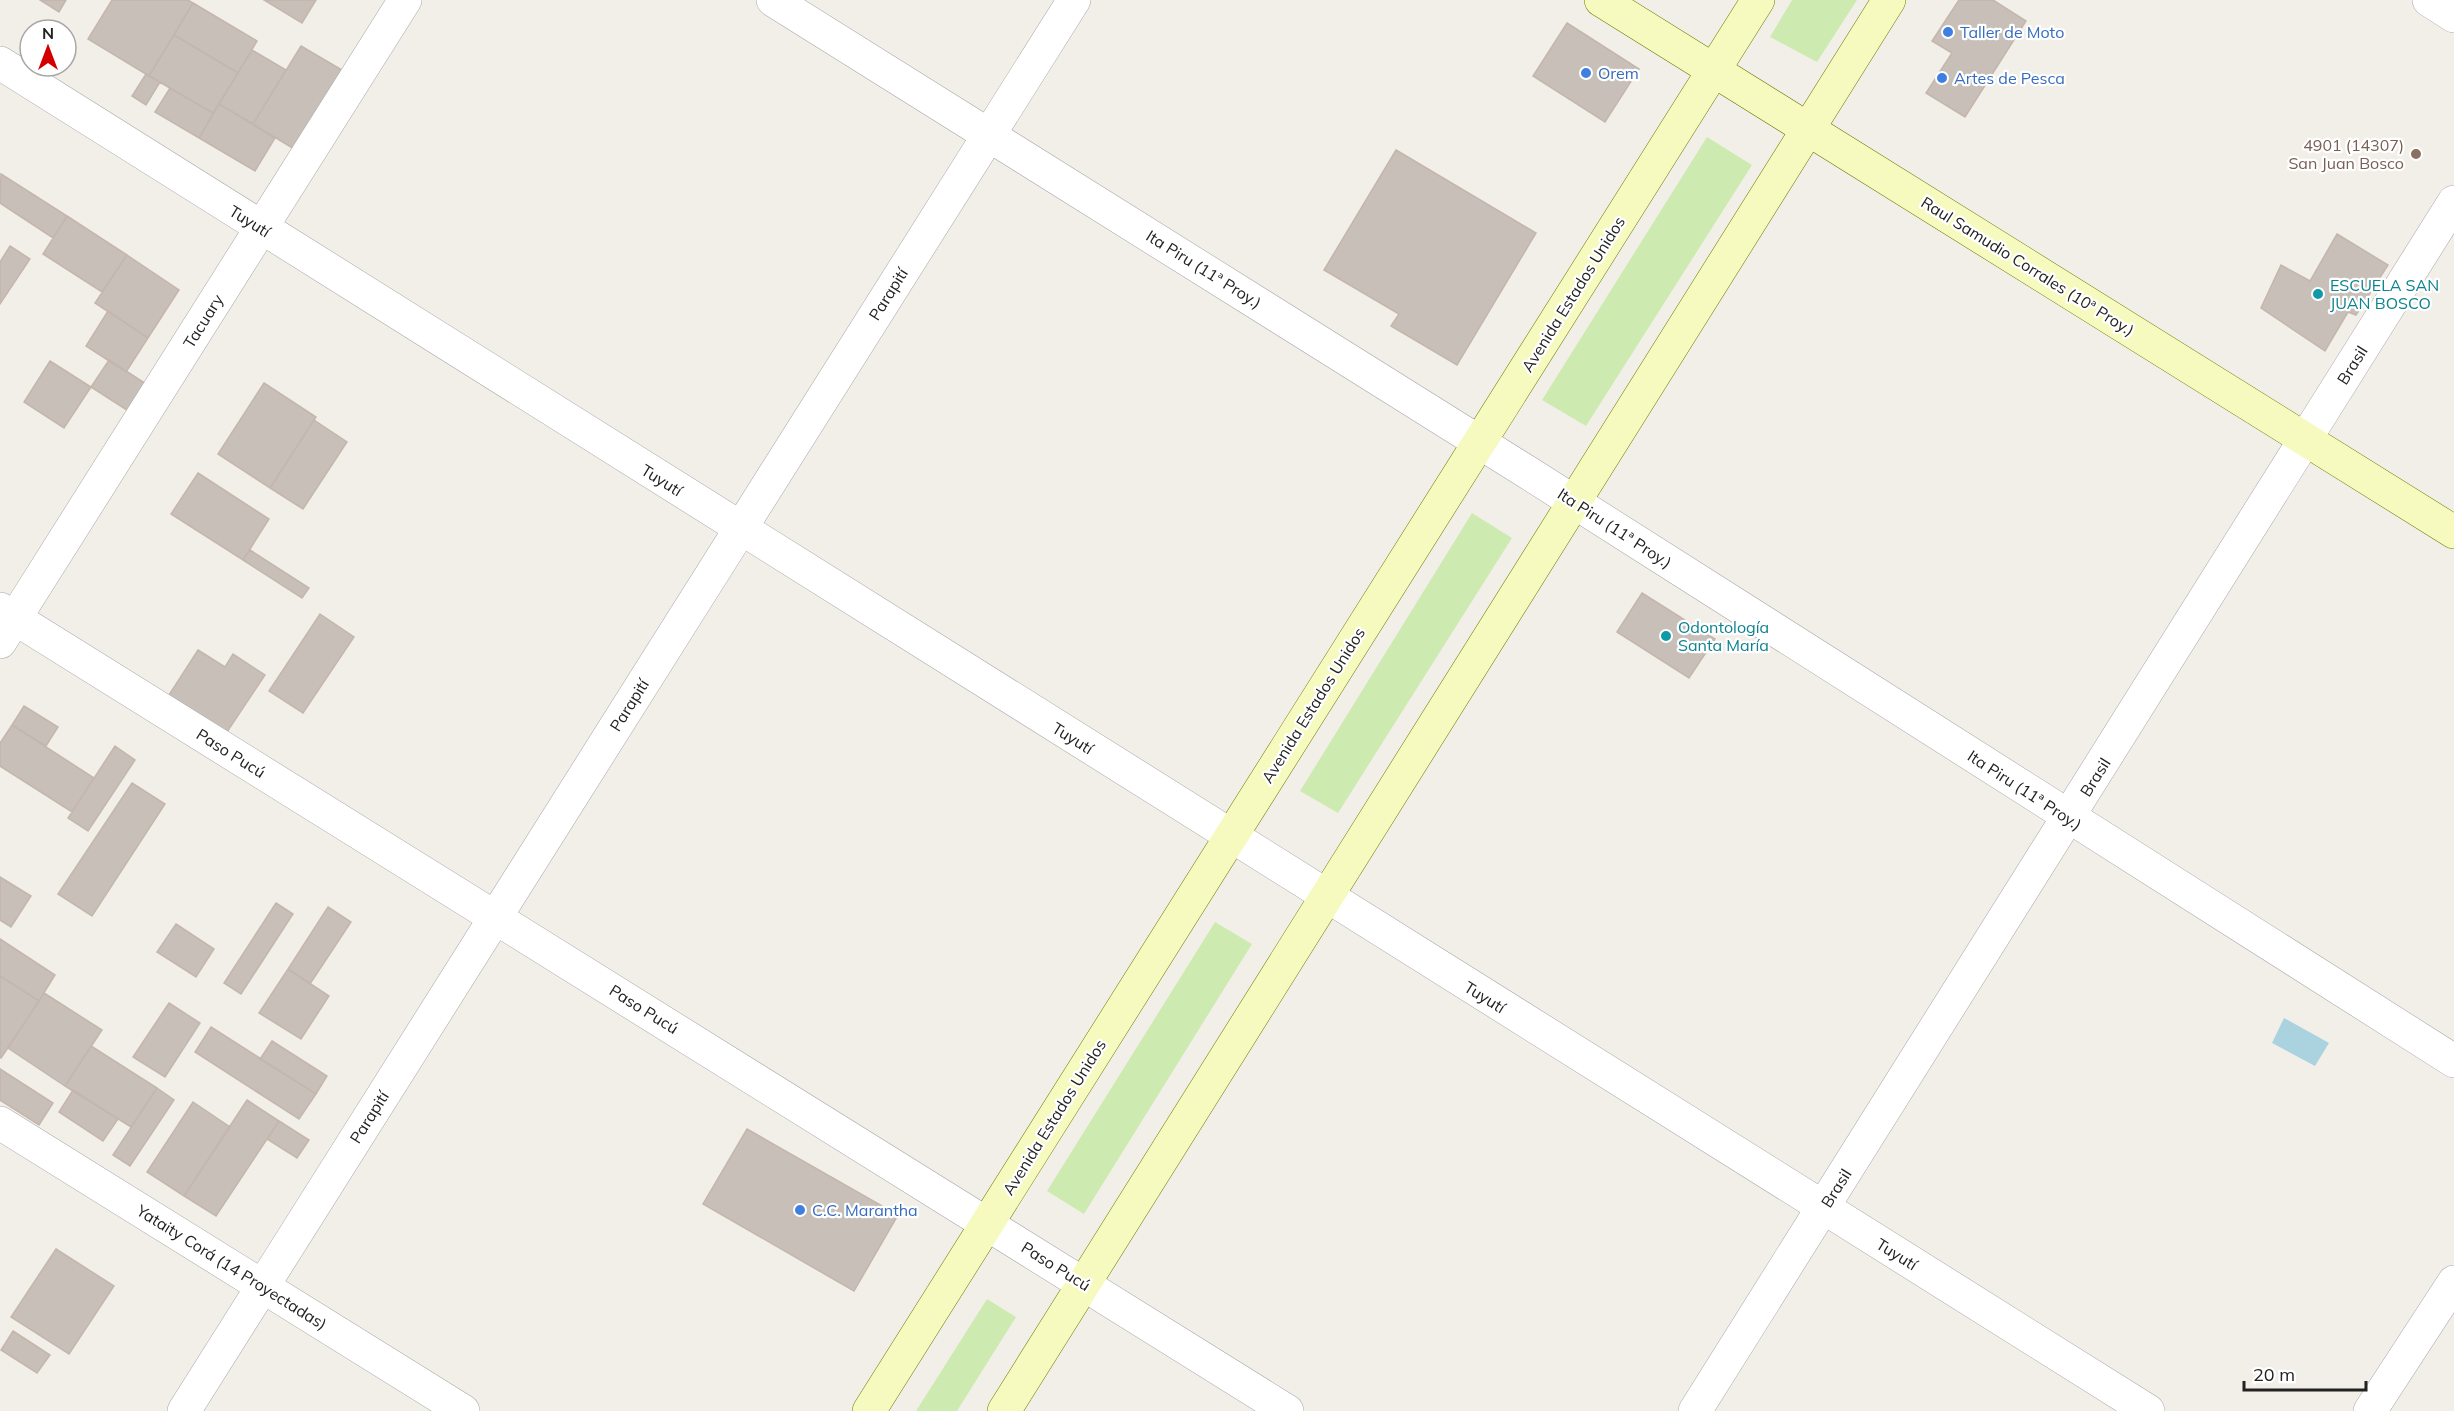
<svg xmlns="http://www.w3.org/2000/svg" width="2454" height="1411" font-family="Mulish,sans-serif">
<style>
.grass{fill:#cdebb0}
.water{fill:#aad3df}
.building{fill:#c7bfb8;stroke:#c4b6ab;stroke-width:1.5}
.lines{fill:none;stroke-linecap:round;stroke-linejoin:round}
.street-casing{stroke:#a9a9a9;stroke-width:34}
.secondary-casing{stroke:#707d05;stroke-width:34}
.street{stroke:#fff;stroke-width:33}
.secondary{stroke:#f7fabf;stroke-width:33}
.shop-dot{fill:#3f7fe0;stroke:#fff;stroke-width:2}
.education-dot{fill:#8d6e63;stroke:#fff;stroke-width:2}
.culture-dot{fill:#0f9aa8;stroke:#fff;stroke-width:2}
.labels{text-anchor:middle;stroke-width:4.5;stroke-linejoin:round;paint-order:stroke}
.shop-label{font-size:16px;fill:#366cbe;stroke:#fff;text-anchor:start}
.education-label{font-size:16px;fill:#785e54;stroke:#fff;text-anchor:end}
.street-label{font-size:16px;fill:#222;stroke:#fff}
.culture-label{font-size:16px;fill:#0d838f;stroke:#fff;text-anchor:start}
</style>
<rect width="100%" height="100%" fill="#f2efe9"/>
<path class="grass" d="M1792,0h65l-40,62 -47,-25z
M1707,137l45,28 -166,261 -44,-26z
M1472,513l40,25 -174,275 -38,-22z
M1215,922l37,22 -168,270 -37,-23z
M987,1299l29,18 -59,94h-41z"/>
<path class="water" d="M2284,1018l45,25 -14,23 -43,-23z"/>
<path class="building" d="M40,0h26l-7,12z
M112,0h76l5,3 -44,73 -61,-37z
M264,0h52l-14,23z
M1959,0h34l33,21 -61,96 -39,-24 26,-40 -20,-12z
M193,3l64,38 -19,32 -64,-38z
M1567,23l72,46 -34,53 -72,-46z
M174,35l64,38 -25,40 -64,-37z
M301,46l41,24 -48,79 -41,-25z
M252,50l34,20 -33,54 -34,-20z
M146,74l14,8 -14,23 -14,-9z
M170,88l43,25 -14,25 -44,-26z
M219,104l56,34 -20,33 -56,-33z
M1396,150l140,83 -79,132 -66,-39 8,-12 -75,-44z
M1,174l66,42 -14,22 -53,-35z
M67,216l60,39 -25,37 -59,-38z
M2337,234l51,31 -32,50 -8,-3 -23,39 -64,-43 20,-43 29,16z
M10,246l20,13 -30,45v-42z
M127,255l52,35 -31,48 -53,-35z
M108,311l40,27 -22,34 -40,-26z
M109,360l45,29 -18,27 -45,-29z
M50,361l41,26 -27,41 -40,-26z
M264,383l52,34 -46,71 -52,-34z
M314,420l33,22 -44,67 -33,-21z
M198,473l71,46 -26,41 -72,-46z
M250,550l59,38 -7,10 -59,-38z
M1642,593l73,46 -26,39 -72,-46z
M320,614l34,23 -51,76 -34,-22z
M198,650l27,17 8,-13 32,21 -40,60 -58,-37z
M24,706l34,21 -12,19 -34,-21z
M12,725l82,53 -22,34 -72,-46v-23z
M115,746l20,14 -47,71 -20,-13z
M132,783l33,21 -73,112 -34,-22z
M0,877l31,19 -20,31 -11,-7z
M276,903l17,11 -52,80 -17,-11z
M328,907l23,15 -41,62 -22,-15z
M176,924l38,25 -18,28 -39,-25z
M0,939l55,36 -16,26 -39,-25z
M288,969l41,27 -28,43 -42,-26z
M0,976l39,25 -38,57 -1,-1z
M44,993l58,37 -37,56 -57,-38z
M169,1003l31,20 -35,54 -32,-20z
M211,1027l105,67 -17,25 -104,-67z
M272,1041l55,35 -11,18 -56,-35z
M91,1046l66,42 -26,39 -66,-41z
M0,1069l53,34 -14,22 -39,-25z
M157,1088l17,12 -44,66 -17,-11z
M73,1090l45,29 -15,22 -44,-29z
M247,1100l32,21 -63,95 -32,-20z
M193,1102l37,25 -46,69 -37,-24z
M279,1121l30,19 -12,18 -30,-19z
M747,1129l151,86 -44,76 -151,-87z
M56,1249l58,37 -45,68 -58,-37z
M13,1331l37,24 -13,18 -36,-23z"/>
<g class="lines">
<g class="street-casing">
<path id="street" d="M773,0l754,472 927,589
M2429,0l25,16
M0,63l2148,1348
M0,609l1287,802
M0,642l405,-642
M0,1123l463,288
M184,1411l890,-1411
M1695,1411l759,-1209
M2370,1411l84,-129"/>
</g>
<g class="secondary-casing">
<path id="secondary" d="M1601,0l853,532
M869,1411l889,-1411
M1004,1411l885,-1411"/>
</g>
<use href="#street" class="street"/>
<use href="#secondary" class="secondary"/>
</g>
<g class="shop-dot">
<circle cx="1948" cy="32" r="6"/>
<circle cx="1586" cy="73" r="6"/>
<circle cx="1942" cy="78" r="6"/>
<circle cx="800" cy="1210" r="6"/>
</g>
<circle class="education-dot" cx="2416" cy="154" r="6"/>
<g class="culture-dot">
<circle cx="2318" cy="294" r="6"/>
<circle cx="1666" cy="636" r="6"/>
</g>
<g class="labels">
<g class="shop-label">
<text x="1960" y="38">Taller de Moto</text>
<text x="1598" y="79">Orem</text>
<text x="1954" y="84">Artes de Pesca</text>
<text x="812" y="1216">C.C. Marantha</text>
</g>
<g class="education-label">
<text x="2404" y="151">4901 (14307)<tspan x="2404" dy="18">San Juan Bosco</tspan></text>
</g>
<g class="street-label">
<text transform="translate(250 221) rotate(32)" y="6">Tuyutí</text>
<text transform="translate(2028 266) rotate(32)" y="6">Raul Samudio Corrales (10ª Proy.)</text>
<text transform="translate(1204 269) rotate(32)" y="6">Ita Piru (11ª Proy.)</text>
<text transform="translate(888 294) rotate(-58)" y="6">Parapití</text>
<text transform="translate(1573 294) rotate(-58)" y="6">Avenida Estados Unidos</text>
<text transform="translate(203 321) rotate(-58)" y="6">Tacuary</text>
<text transform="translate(2352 365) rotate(-58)" y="6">Brasil</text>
<text transform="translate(662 480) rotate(32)" y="6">Tuyutí</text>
<text transform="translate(1615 528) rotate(33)" y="6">Ita Piru (11ª Proy.)</text>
<text transform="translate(629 705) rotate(-58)" y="6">Parapití</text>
<text transform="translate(1313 705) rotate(-58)" y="6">Avenida Estados Unidos</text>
<text transform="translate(1073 738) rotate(32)" y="6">Tuyutí</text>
<text transform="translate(231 753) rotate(32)" y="6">Paso Pucú</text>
<text transform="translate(2095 777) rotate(-58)" y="6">Brasil</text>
<text transform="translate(2025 790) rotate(33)" y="6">Ita Piru (11ª Proy.)</text>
<text transform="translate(1485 997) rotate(32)" y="6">Tuyutí</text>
<text transform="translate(644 1009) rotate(32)" y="6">Paso Pucú</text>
<text transform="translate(369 1117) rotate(-58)" y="6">Parapití</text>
<text transform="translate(1054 1117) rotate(-58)" y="6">Avenida Estados Unidos</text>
<text transform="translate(1836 1188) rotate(-58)" y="6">Brasil</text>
<text transform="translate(1897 1254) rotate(32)" y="6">Tuyutí</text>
<text transform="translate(1056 1266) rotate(32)" y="6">Paso Pucú</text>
<text transform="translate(232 1267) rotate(32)" y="6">Yataity Corá (14 Proyectadas)</text>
</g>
<g class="culture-label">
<text x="2330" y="291">ESCUELA SAN<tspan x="2330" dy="18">JUAN BOSCO</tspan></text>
<text x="1678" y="633">Odontología<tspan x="1678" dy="18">Santa María</tspan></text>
</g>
</g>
<g transform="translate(48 48)"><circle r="28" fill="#ffffff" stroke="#a7a7a7" stroke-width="1.5"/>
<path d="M0-4.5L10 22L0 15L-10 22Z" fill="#d40000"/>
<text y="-9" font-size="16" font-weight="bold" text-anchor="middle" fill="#222222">N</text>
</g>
<path d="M2244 1381v9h122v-9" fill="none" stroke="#222222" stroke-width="3"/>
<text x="2253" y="1381" font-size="18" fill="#222222" stroke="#ffffff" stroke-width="4.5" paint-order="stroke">20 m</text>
</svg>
